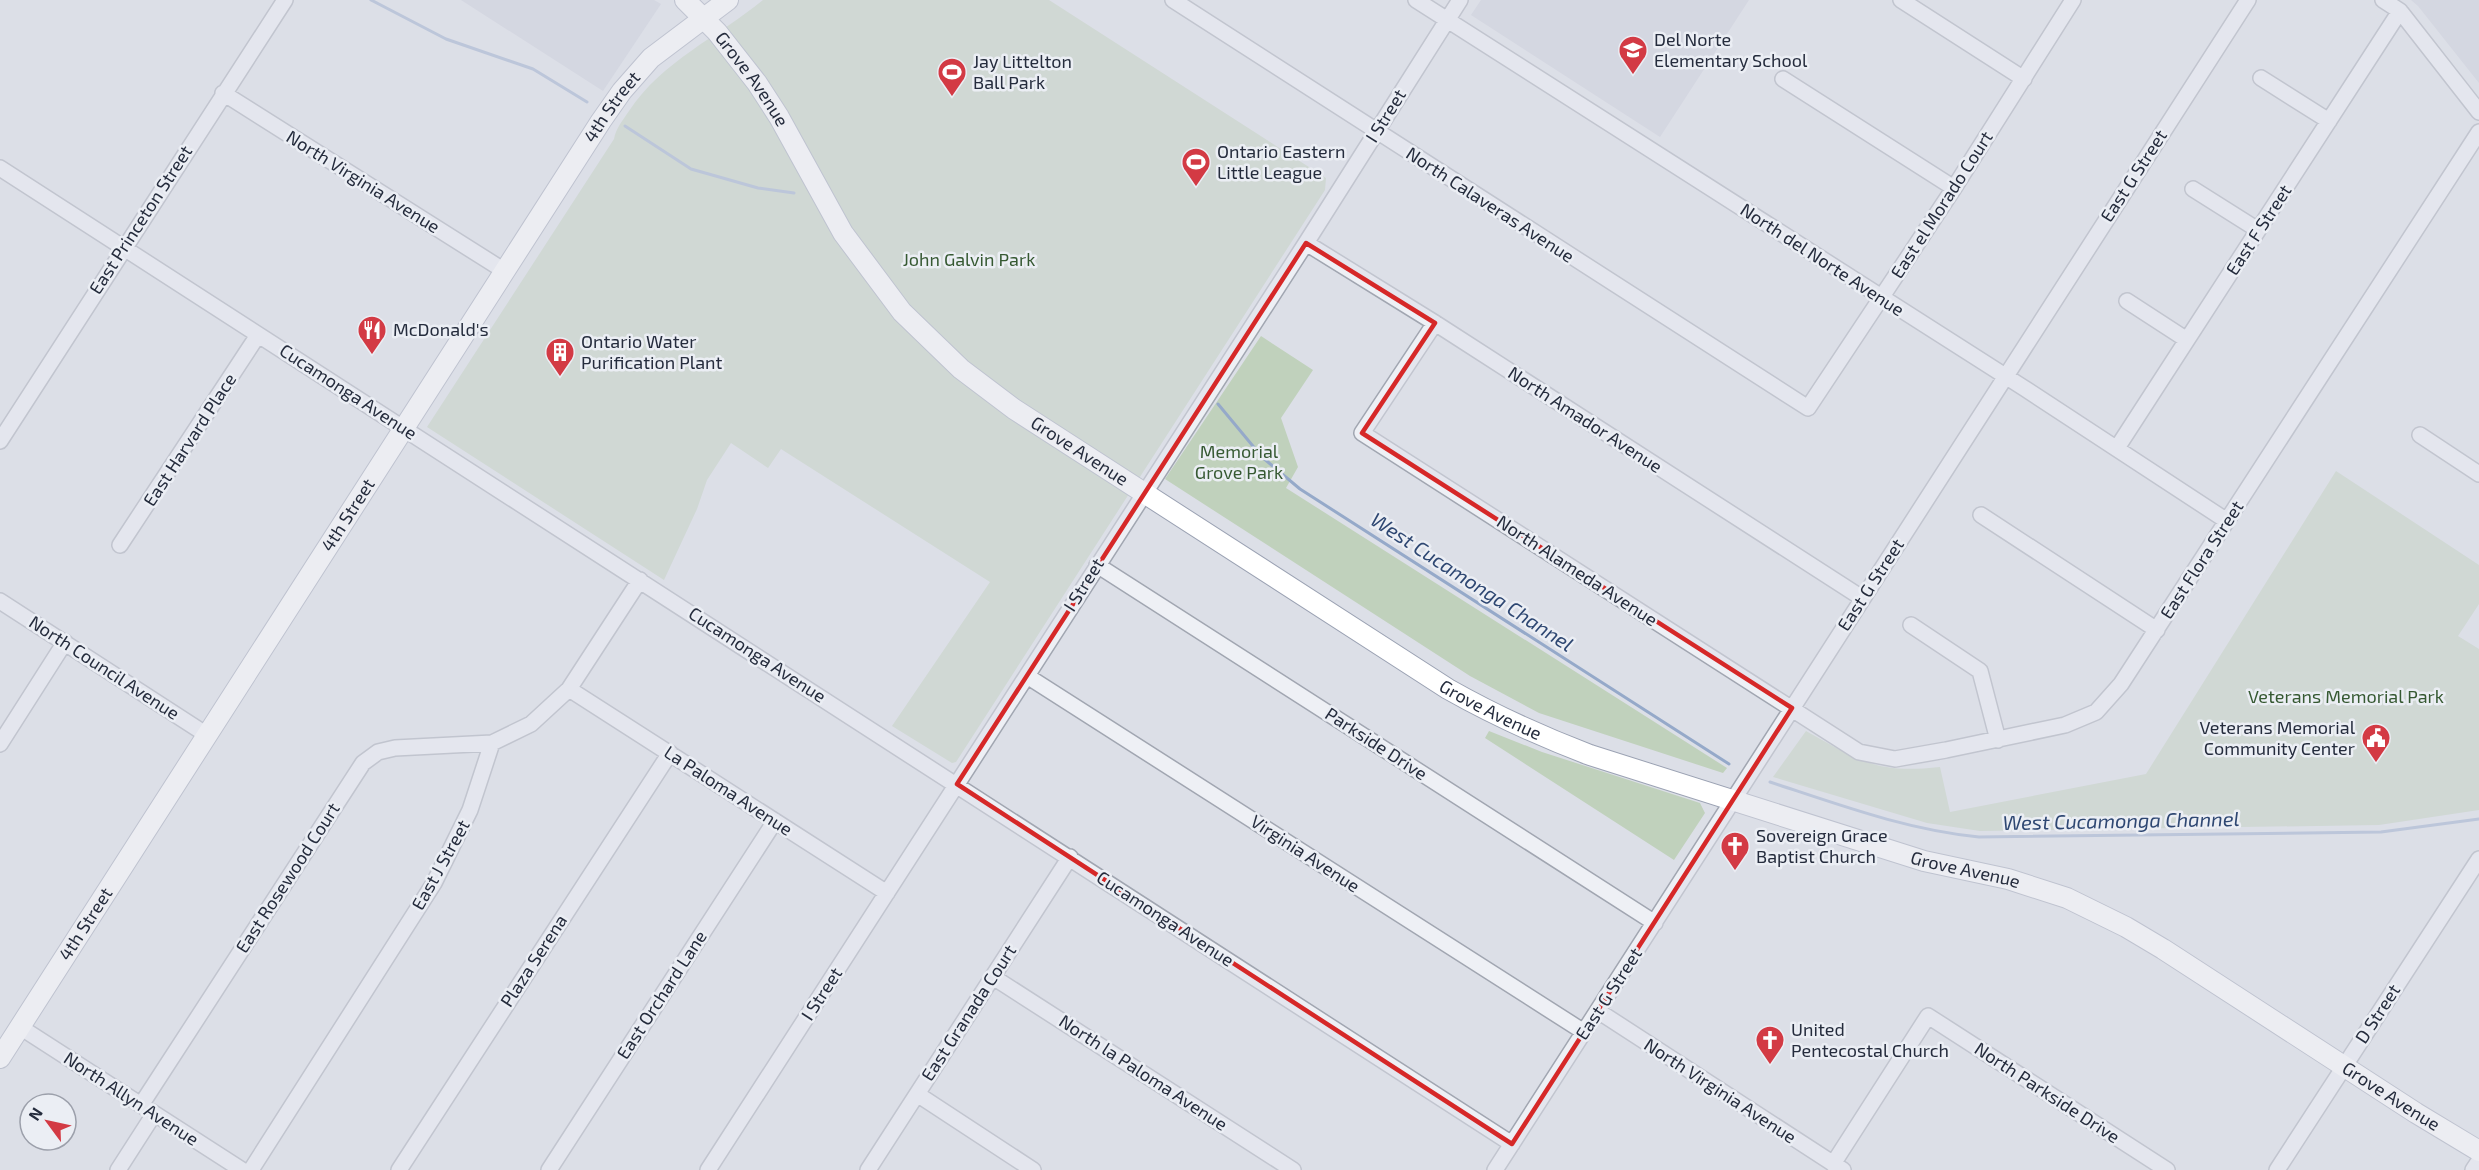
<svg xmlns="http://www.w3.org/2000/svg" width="2479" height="1170" font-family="'Exo 2',sans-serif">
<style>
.built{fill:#caced9}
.green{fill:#c0d1bc}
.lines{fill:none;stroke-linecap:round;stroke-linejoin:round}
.stream{stroke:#95a9c9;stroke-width:3}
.minor-casing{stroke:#a1a6b1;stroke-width:18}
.major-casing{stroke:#9ba2b3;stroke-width:22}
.minor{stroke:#eef0f5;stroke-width:15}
.major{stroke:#fff;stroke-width:20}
.marked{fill:none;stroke:#d62828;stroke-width:4.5;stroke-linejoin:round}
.labels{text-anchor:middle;stroke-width:5;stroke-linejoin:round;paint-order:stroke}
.poi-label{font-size:18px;fill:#252c3d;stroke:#ebeef4;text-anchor:start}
.street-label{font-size:18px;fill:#252c3d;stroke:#ebeef4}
.park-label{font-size:18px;fill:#365932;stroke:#ebeef4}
.water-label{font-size:20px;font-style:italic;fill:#2e4772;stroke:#ebeef4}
</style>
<rect width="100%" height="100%" fill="#dcdfe7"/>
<path class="built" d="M461,0h193l7,4 -58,87z
M1481,0h268l-89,137 -189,-122z
M2411,0h68v83l-61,-77z"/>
<path class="green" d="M763,0h286l277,178 -1,12 -369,572 -4,1 -60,-37 98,-144 -209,-133 -13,19 -37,-25 -24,37 -10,29 -33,71 -237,-153 187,-288c2,-11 9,-19 15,-28 33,-50 89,-74 134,-111z
M1261,336l52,34 -32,48 17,49 -12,21 441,280 -4,5 -184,-60 -69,-37 -305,-197z
M2336,471l143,94v39l-21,32 21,13v161l-100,15 -399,6 -53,-8 -154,-46 33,-46c54,30 70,43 134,36l10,45 196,-38z
M1489,731l53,21 158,51 5,10 -31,47 -189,-122z"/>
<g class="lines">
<path class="stream" d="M371,0l75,39 87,30 54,33
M625,126l66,43 67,19 36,5
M1218,404l44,53 38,32 429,275
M1770,782c70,23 137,48 209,55l402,-5 98,-13"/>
<g class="minor-casing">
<path id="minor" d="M1173,0l635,408 146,-220 119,-188
M1416,0l608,388 203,133
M1901,0l123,79
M2383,0l17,11 79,101
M2261,78l68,43
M1783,79l171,109
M223,93l280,177
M0,168l1512,976
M2193,189l65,41
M1306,243l129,80 427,275
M2127,301l60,39
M1435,323l-73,110 497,319 36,7 51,-9 119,-25 31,-13 25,-28 358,-552
M2420,435l59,39
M0,441l285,-441
M2117,448l283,-437
M1981,515l176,115
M120,545l138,-210
M1097,565l558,358
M0,601l207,134
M1911,625l69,46 18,69
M1027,676l557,356
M569,689l318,204
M0,744l65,-102
M993,977l300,193
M1598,1011l245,159
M20,1027l222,143
M917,1094l116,76
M141,1105l222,-342 15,-11 17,-4 97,-5
M1833,1164l95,-148 239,154
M118,1170l36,-56
M251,1170l183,-287 36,-73 22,-67 39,-19 38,-35 71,-109
M399,1170l271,-417
M549,1170l226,-349
M708,1170l598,-927 154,-243
M868,1170l202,-313
M1495,1170l753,-1170
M2277,1170l202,-311
M2473,1170l6,-9"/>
</g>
<g class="major-casing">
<g id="major">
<path id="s1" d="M685,0l32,32 40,51 22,34 64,116 59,79 59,57 53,40 434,280c46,26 92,47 142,66l334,106 84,18 59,19 59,29 37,22 253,164 63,38"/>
<path id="s2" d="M0,1058l601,-937 21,-30 29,-33 77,-58"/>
</g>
</g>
<use href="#minor" class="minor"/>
<use href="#major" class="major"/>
</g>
<path d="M0 0H2479V1170H0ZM1306,243l129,80 -73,110 430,275 -280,436 -555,-360z" fill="#dcdfe7" fill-opacity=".55" fill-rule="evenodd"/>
<path class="marked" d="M1306,243l129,80 -73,110 430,275 -280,436 -555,-360z"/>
<defs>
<g id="school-pin" transform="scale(1.5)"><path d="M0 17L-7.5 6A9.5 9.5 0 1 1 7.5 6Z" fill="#d33a44" stroke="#ebeef4"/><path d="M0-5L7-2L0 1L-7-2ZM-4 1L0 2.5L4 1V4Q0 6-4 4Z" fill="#fff"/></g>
<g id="stadium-pin" transform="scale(1.5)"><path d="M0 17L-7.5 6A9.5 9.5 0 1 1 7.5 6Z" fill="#d33a44" stroke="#ebeef4"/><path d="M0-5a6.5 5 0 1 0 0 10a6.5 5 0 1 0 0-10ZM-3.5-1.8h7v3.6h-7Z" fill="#fff"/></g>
<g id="restaurant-pin" transform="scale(1.5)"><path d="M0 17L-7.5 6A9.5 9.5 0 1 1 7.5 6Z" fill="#d33a44" stroke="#ebeef4"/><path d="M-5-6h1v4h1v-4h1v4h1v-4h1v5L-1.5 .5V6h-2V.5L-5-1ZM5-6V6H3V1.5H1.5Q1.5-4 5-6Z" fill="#fff"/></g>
<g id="building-pin" transform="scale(1.5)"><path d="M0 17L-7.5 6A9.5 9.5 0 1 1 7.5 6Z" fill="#d33a44" stroke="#ebeef4"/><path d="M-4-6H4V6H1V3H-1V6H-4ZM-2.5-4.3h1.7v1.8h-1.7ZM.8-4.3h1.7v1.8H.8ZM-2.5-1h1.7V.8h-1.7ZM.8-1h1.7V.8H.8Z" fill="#fff"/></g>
<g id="civic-pin" transform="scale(1.5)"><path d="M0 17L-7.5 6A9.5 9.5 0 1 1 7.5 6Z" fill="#d33a44" stroke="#ebeef4"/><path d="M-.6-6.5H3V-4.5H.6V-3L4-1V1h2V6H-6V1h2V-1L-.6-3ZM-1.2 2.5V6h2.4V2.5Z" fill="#fff"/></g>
<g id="church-pin" transform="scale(1.5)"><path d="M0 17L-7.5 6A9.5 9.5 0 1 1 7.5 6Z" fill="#d33a44" stroke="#ebeef4"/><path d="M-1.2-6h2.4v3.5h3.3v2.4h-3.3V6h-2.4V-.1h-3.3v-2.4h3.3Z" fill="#fff"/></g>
</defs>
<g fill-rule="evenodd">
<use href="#school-pin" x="1633" y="50"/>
<use href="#stadium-pin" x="952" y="72"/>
<use href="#stadium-pin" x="1196" y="162"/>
<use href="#restaurant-pin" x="372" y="330"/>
<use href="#building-pin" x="560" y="352"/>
<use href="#civic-pin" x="2376" y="738"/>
<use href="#church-pin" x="1735" y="846"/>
<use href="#church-pin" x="1770" y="1040"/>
</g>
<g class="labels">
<g class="poi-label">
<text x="1654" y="46">Del Norte<tspan x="1654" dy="21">Elementary School</tspan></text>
<text x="973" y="68">Jay Littelton<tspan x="973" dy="21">Ball Park</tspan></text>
<text x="1217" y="158">Ontario Eastern<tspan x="1217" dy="21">Little League</tspan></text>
<text x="393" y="336">McDonald's</text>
<text x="581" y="348">Ontario Water<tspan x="581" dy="21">Purification Plant</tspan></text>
<text x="2355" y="734" text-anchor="end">Veterans Memorial<tspan x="2355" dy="21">Community Center</tspan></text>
<text x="1756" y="842">Sovereign Grace<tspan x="1756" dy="21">Baptist Church</tspan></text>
<text x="1791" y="1036">United<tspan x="1791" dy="21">Pentecostal Church</tspan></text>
</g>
<g class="street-label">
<text dy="6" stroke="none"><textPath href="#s1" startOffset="104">Grove Avenue</textPath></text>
<text dy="6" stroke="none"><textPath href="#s2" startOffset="1131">4th Street</textPath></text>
<text transform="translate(1386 116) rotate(-58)" y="6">I Street</text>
<text transform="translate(2134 176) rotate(-57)" y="6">East G Street</text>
<text transform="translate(363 182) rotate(32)" y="6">North Virginia Avenue</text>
<text transform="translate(1490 205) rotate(33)" y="6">North Calaveras Avenue</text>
<text transform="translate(1942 205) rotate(-57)" y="6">East el Morado Court</text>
<text transform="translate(141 220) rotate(-57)" y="6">East Princeton Street</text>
<text transform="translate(2259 230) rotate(-57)" y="6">East F Street</text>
<text transform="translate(1822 260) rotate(33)" y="6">North del Norte Avenue</text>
<text transform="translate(348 392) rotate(33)" y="6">Cucamonga Avenue</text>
<text transform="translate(1585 420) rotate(33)" y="6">North Amador Avenue</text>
<text transform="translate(190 440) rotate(-57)" y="6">East Harvard Place</text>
<text dy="6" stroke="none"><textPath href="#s1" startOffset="608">Grove Avenue</textPath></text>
<text dy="6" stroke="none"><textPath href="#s2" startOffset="645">4th Street</textPath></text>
<text transform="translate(2202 560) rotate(-57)" y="6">East Flora Street</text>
<text transform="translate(1577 571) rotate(33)" y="6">North Alameda Avenue</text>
<text transform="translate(1084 585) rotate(-58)" y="6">I Street</text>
<text transform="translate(1871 585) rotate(-57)" y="6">East G Street</text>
<text transform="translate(757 655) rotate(33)" y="6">Cucamonga Avenue</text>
<text transform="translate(104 668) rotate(33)" y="6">North Council Avenue</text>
<text dy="6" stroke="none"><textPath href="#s1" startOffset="1094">Grove Avenue</textPath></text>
<text transform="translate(1376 744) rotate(33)" y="6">Parkside Drive</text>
<text transform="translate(728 791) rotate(33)" y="6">La Paloma Avenue</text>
<text transform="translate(1305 854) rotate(33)" y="6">Virginia Avenue</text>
<text transform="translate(441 865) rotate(-61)" y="6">East J Street</text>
<text dy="6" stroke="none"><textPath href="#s1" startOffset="1596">Grove Avenue</textPath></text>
<text transform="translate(288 878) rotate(-57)" y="6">East Rosewood Court</text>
<text transform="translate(1165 919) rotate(33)" y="6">Cucamonga Avenue</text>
<text dy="6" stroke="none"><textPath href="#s2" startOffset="159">4th Street</textPath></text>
<text transform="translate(534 961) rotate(-57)" y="6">Plaza Serena</text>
<text transform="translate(822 994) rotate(-57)" y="6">I Street</text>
<text transform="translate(1609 994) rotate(-57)" y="6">East G Street</text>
<text transform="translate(662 995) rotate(-57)" y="6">East Orchard Lane</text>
<text transform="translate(969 1013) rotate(-57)" y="6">East Granada Court</text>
<text transform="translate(2378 1014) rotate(-57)" y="6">D Street</text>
<text transform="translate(1143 1073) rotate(33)" y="6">North la Paloma Avenue</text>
<text transform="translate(1720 1091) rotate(33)" y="6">North Virginia Avenue</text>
<text transform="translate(2047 1093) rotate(33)" y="6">North Parkside Drive</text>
<text dy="6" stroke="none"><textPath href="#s1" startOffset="2082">Grove Avenue</textPath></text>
<text transform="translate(131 1099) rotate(33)" y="6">North Allyn Avenue</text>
</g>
<g class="park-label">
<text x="969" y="266">John Galvin Park</text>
<text x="1239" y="458">Memorial<tspan x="1239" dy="21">Grove Park</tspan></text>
<text x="2346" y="703">Veterans Memorial Park</text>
</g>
<g class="water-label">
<text transform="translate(1472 582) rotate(33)" y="7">West Cucamonga Channel</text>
<text transform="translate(2121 821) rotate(-1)" y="7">West Cucamonga Channel</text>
</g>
</g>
<g transform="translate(48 1122) rotate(303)"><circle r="28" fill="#ebeef4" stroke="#9ca0ab" stroke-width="1.5"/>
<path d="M0-4.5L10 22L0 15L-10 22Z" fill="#d33a44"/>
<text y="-9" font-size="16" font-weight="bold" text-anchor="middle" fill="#252c3d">N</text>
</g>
</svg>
